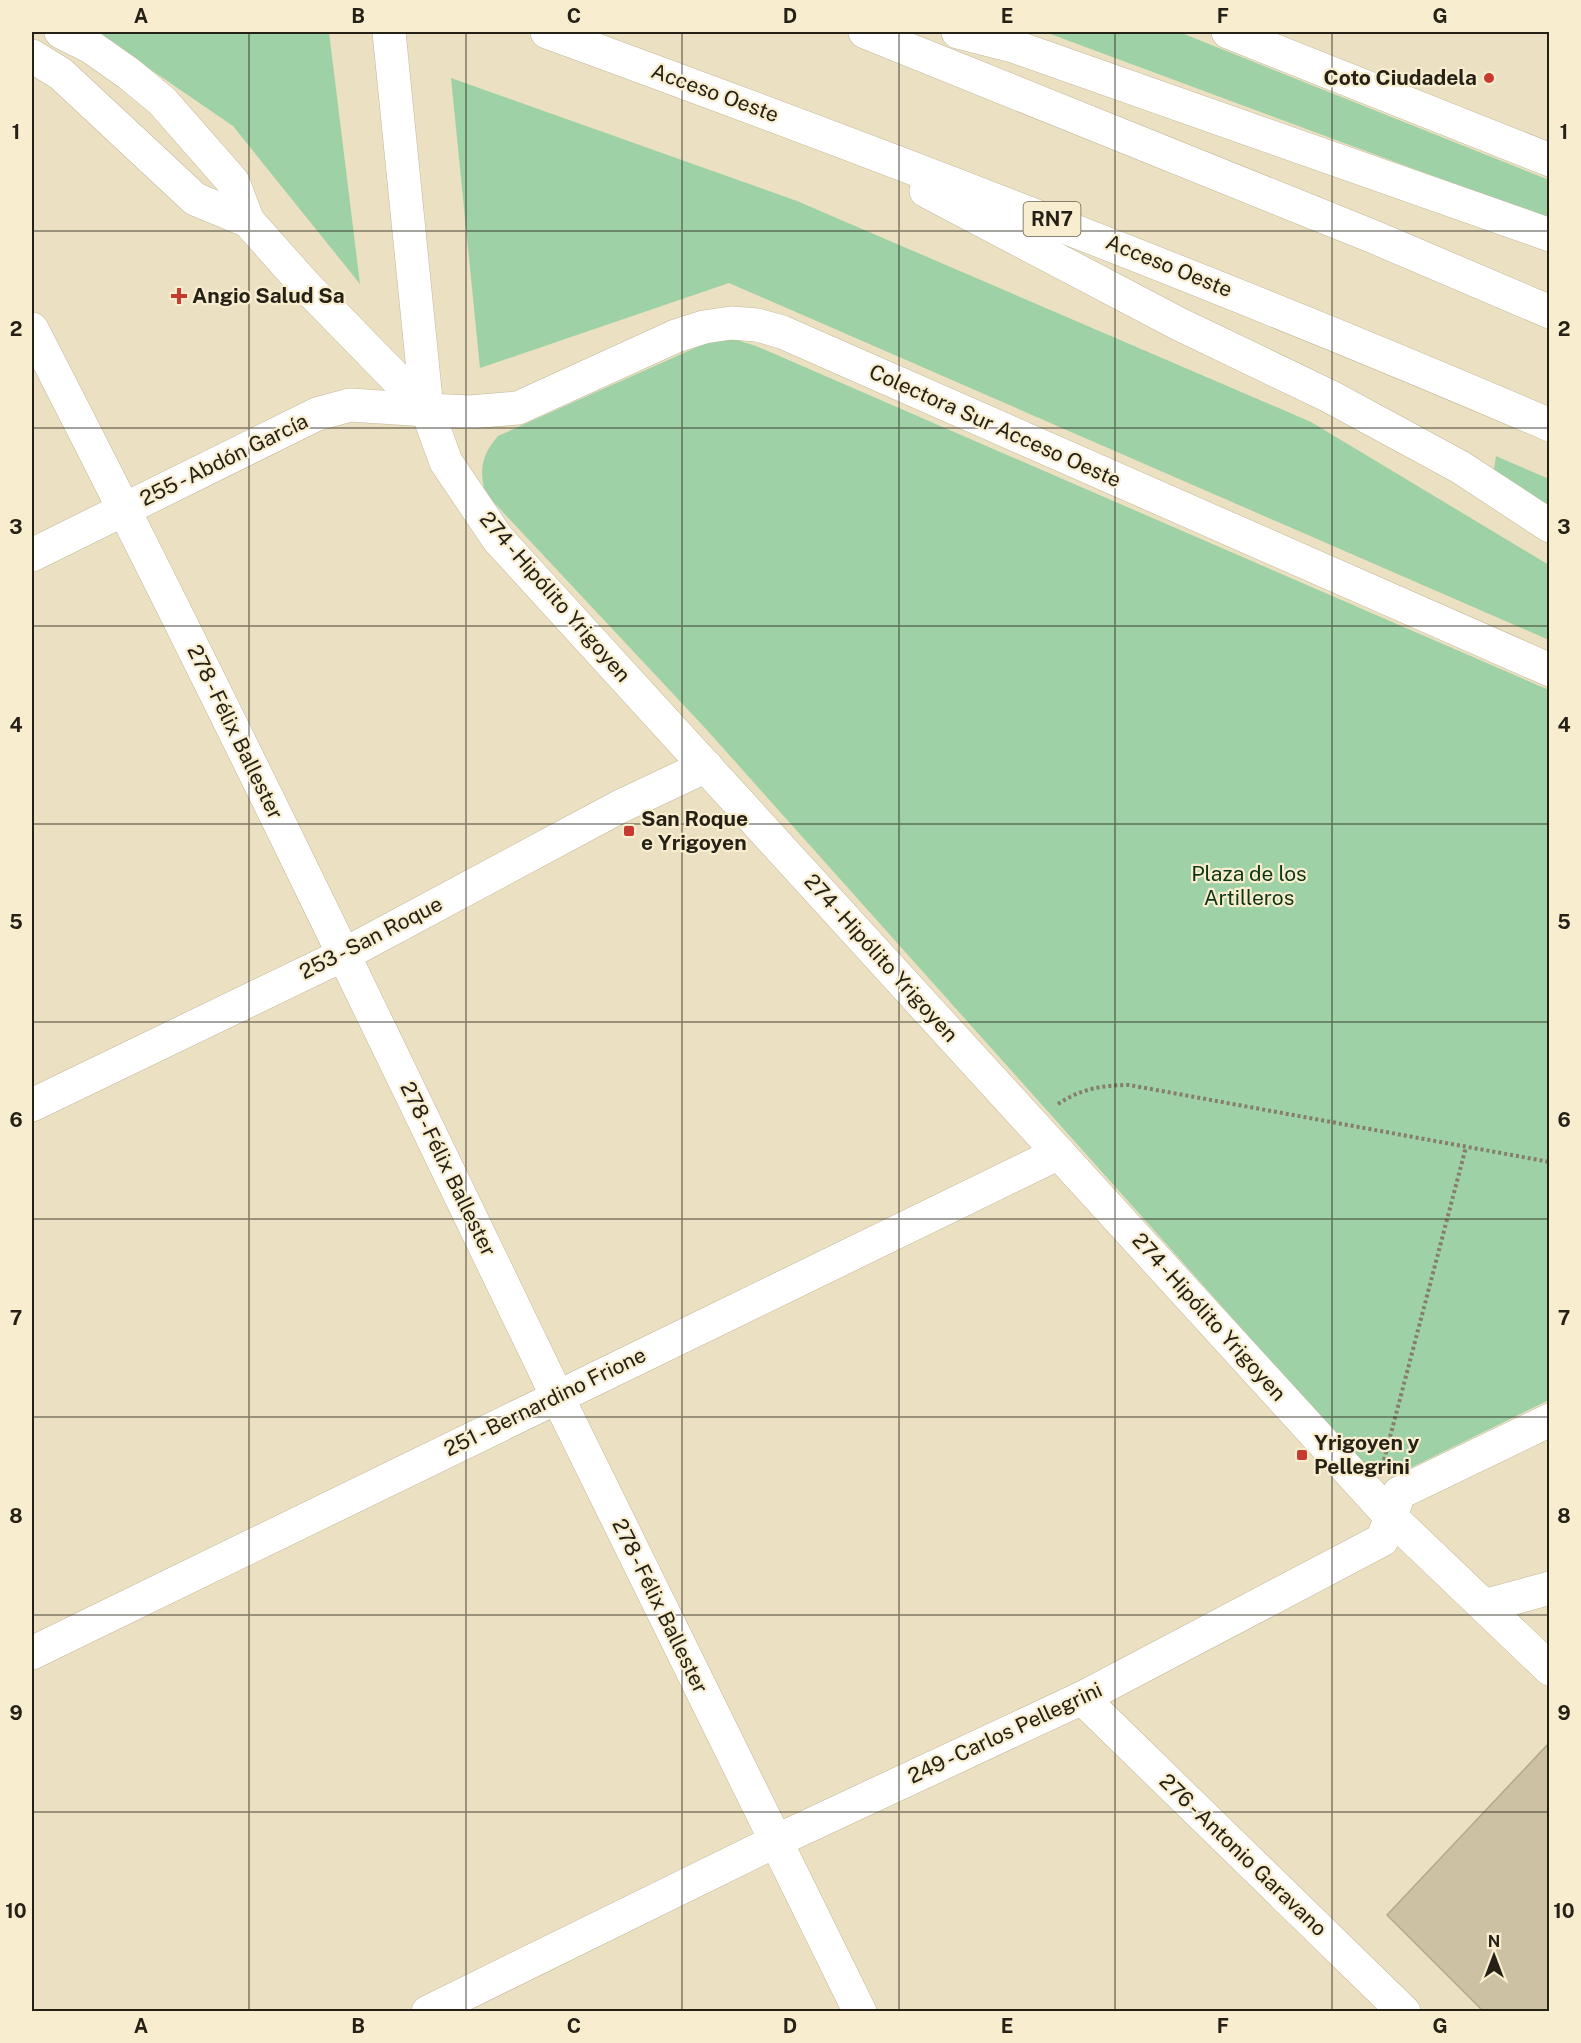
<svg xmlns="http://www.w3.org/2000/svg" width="1581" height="2043" font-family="'Public Sans',sans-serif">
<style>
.green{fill:#9ed1a5}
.building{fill:#ccc1a3;stroke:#b3a98b;stroke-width:1.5}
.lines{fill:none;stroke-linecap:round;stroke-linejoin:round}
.street-casing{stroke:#c2b89a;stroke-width:34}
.secondary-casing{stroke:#c2b89a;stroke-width:34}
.highway-casing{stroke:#c2b89a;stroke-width:34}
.path{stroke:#867e69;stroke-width:4;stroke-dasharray:3 3;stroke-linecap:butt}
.street{stroke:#fff;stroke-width:33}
.secondary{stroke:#fff;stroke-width:33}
.highway{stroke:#fff;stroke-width:33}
.grid{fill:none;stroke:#262116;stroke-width:1.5;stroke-opacity:0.55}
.poi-dot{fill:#c73a30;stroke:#f8edce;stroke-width:2}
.labels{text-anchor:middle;stroke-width:4.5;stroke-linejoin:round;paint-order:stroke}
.shield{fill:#f8edce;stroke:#655e4d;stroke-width:1.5}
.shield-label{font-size:20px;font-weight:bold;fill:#262116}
.poi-label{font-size:21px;font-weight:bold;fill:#262116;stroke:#f8edce;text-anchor:start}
.street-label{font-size:21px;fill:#262116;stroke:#f8edce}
.park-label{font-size:21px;fill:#0a3616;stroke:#f8edce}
.neatline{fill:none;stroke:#262116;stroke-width:2}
.grid-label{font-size:20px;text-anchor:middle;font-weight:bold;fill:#262116}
</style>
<rect width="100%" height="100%" fill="#ebe0c1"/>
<path class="green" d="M96,32h233l31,252 -127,-158z
M1045,32h134l370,148v39z
M451,78l346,123 514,221 238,143v75l-820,-357 -249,85z
M715,339l22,1 19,6 793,344v710l-143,70 -13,2 -31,-9 -656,-734 -221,-236c-6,-25 -3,-38 13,-57z
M1496,456l53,23v27l-55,-36z"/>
<path class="building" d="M1550,1742v270h-66l-97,-97z"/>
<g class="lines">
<g class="street-casing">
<path id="street" d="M32,329c181,351 352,709 524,1065 100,206 202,412 304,618
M32,555l285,-141 33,-9 77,5
M32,1105l313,-151 274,-147 87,-41
M1484,1606l66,-18
M32,1653l1027,-500
M1082,1698l322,314
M428,2012l348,-171 306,-143 300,-158 9,-23"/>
</g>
<g class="secondary-casing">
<path id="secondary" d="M61,32l30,15 37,26 34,28 71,81 15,39 57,64 122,125 19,52 52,77 893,978 159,152
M389,32l38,378
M1228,32l322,128
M32,56l29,18 134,125 53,22
M427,410l43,2 48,-4 158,-72 28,-9 27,-4 26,2 25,7 768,338
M1391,1517l8,-24 151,-73"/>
</g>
<g class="highway-casing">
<path id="highway" d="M547,32c337,123 672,251 1003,393
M865,32l509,205 176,75
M958,32l55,14 537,189
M926,191l253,133 152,73 129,70 90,59"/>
</g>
<path class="path" d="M1058,1104c22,-15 45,-19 71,-19l421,77
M1384,1460l82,-313"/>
<use href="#street" class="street"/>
<use href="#secondary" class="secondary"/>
<use href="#highway" class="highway"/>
</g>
<path class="grid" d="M249,32v1980M466,32v1980M682,32v1980M899,32v1980M1115,32v1980M1332,32v1980M32,231h1518M32,428h1518M32,626h1518M32,824h1518M32,1022h1518M32,1219h1518M32,1417h1518M32,1615h1518M32,1812h1518"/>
<g class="poi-dot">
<circle cx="1489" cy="78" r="6"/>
<path d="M176 287h6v6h6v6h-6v6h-6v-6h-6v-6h6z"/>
<rect x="623" y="825" width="12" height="12" rx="3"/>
<rect x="1296" y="1449" width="12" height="12" rx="3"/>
</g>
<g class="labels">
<rect class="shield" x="1023.5" y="202" width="57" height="34" rx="4.5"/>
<g class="shield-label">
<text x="1052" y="226">RN7</text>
</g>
<g class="poi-label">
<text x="1477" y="85" text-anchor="end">Coto Ciudadela</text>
<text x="192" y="303">Angio Salud Sa</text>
<text x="641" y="826">San Roque<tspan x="641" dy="24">e Yrigoyen</tspan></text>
<text x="1314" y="1450">Yrigoyen y<tspan x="1314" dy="24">Pellegrini</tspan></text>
</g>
<g class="street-label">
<text transform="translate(715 93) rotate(20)" y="7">Acceso Oeste</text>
<text transform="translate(1169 266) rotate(22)" y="7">Acceso Oeste</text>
<text transform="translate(995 426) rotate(24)" y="7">Colectora Sur Acceso Oeste</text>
<text transform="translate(224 460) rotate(-26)" y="7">255 - Abdón García</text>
<text transform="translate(555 597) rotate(49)" y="7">274 - Hipólito Yrigoyen</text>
<text transform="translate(235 732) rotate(64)" y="7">278 - Félix Ballester</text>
<text transform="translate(371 938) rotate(-27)" y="7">253 - San Roque</text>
<text transform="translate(881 958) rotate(48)" y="7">274 - Hipólito Yrigoyen</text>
<text transform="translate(448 1169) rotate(64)" y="7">278 - Félix Ballester</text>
<text transform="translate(1209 1317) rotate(48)" y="7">274 - Hipólito Yrigoyen</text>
<text transform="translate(545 1402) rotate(-26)" y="7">251 - Bernardino Frione</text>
<text transform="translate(660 1606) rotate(64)" y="7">278 - Félix Ballester</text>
<text transform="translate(1005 1733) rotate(-25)" y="7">249 - Carlos Pellegrini</text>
<text transform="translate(1243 1855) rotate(44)" y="7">276 - Antonio Garavano</text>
</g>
<g class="park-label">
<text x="1249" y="881">Plaza de los<tspan x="1249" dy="24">Artilleros</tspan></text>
</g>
</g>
<rect width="1581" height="2043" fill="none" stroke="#f8edce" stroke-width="66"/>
<g transform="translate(1494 1956)" stroke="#f8edce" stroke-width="4.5" paint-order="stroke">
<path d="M0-4.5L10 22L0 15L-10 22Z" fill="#262116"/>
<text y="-9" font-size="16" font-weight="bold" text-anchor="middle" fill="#262116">N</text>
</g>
<rect x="33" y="33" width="1515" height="1977" class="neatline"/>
<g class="grid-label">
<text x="141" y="23">A</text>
<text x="358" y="23">B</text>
<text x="574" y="23">C</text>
<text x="790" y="23">D</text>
<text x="1007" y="23">E</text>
<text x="1223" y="23">F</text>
<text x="1440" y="23">G</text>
<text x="16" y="139">1</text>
<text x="1564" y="139">1</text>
<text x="16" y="336">2</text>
<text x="1564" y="336">2</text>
<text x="16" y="534">3</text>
<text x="1564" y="534">3</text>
<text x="16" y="732">4</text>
<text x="1564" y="732">4</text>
<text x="16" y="929">5</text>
<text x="1564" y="929">5</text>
<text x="16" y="1127">6</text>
<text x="1564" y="1127">6</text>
<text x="16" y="1325">7</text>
<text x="1564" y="1325">7</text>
<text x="16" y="1523">8</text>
<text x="1564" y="1523">8</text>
<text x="16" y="1720">9</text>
<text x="1564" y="1720">9</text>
<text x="16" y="1918">10</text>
<text x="1564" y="1918">10</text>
<text x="141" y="2033">A</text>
<text x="358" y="2033">B</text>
<text x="574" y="2033">C</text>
<text x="790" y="2033">D</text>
<text x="1007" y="2033">E</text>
<text x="1223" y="2033">F</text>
<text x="1440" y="2033">G</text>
</g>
</svg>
